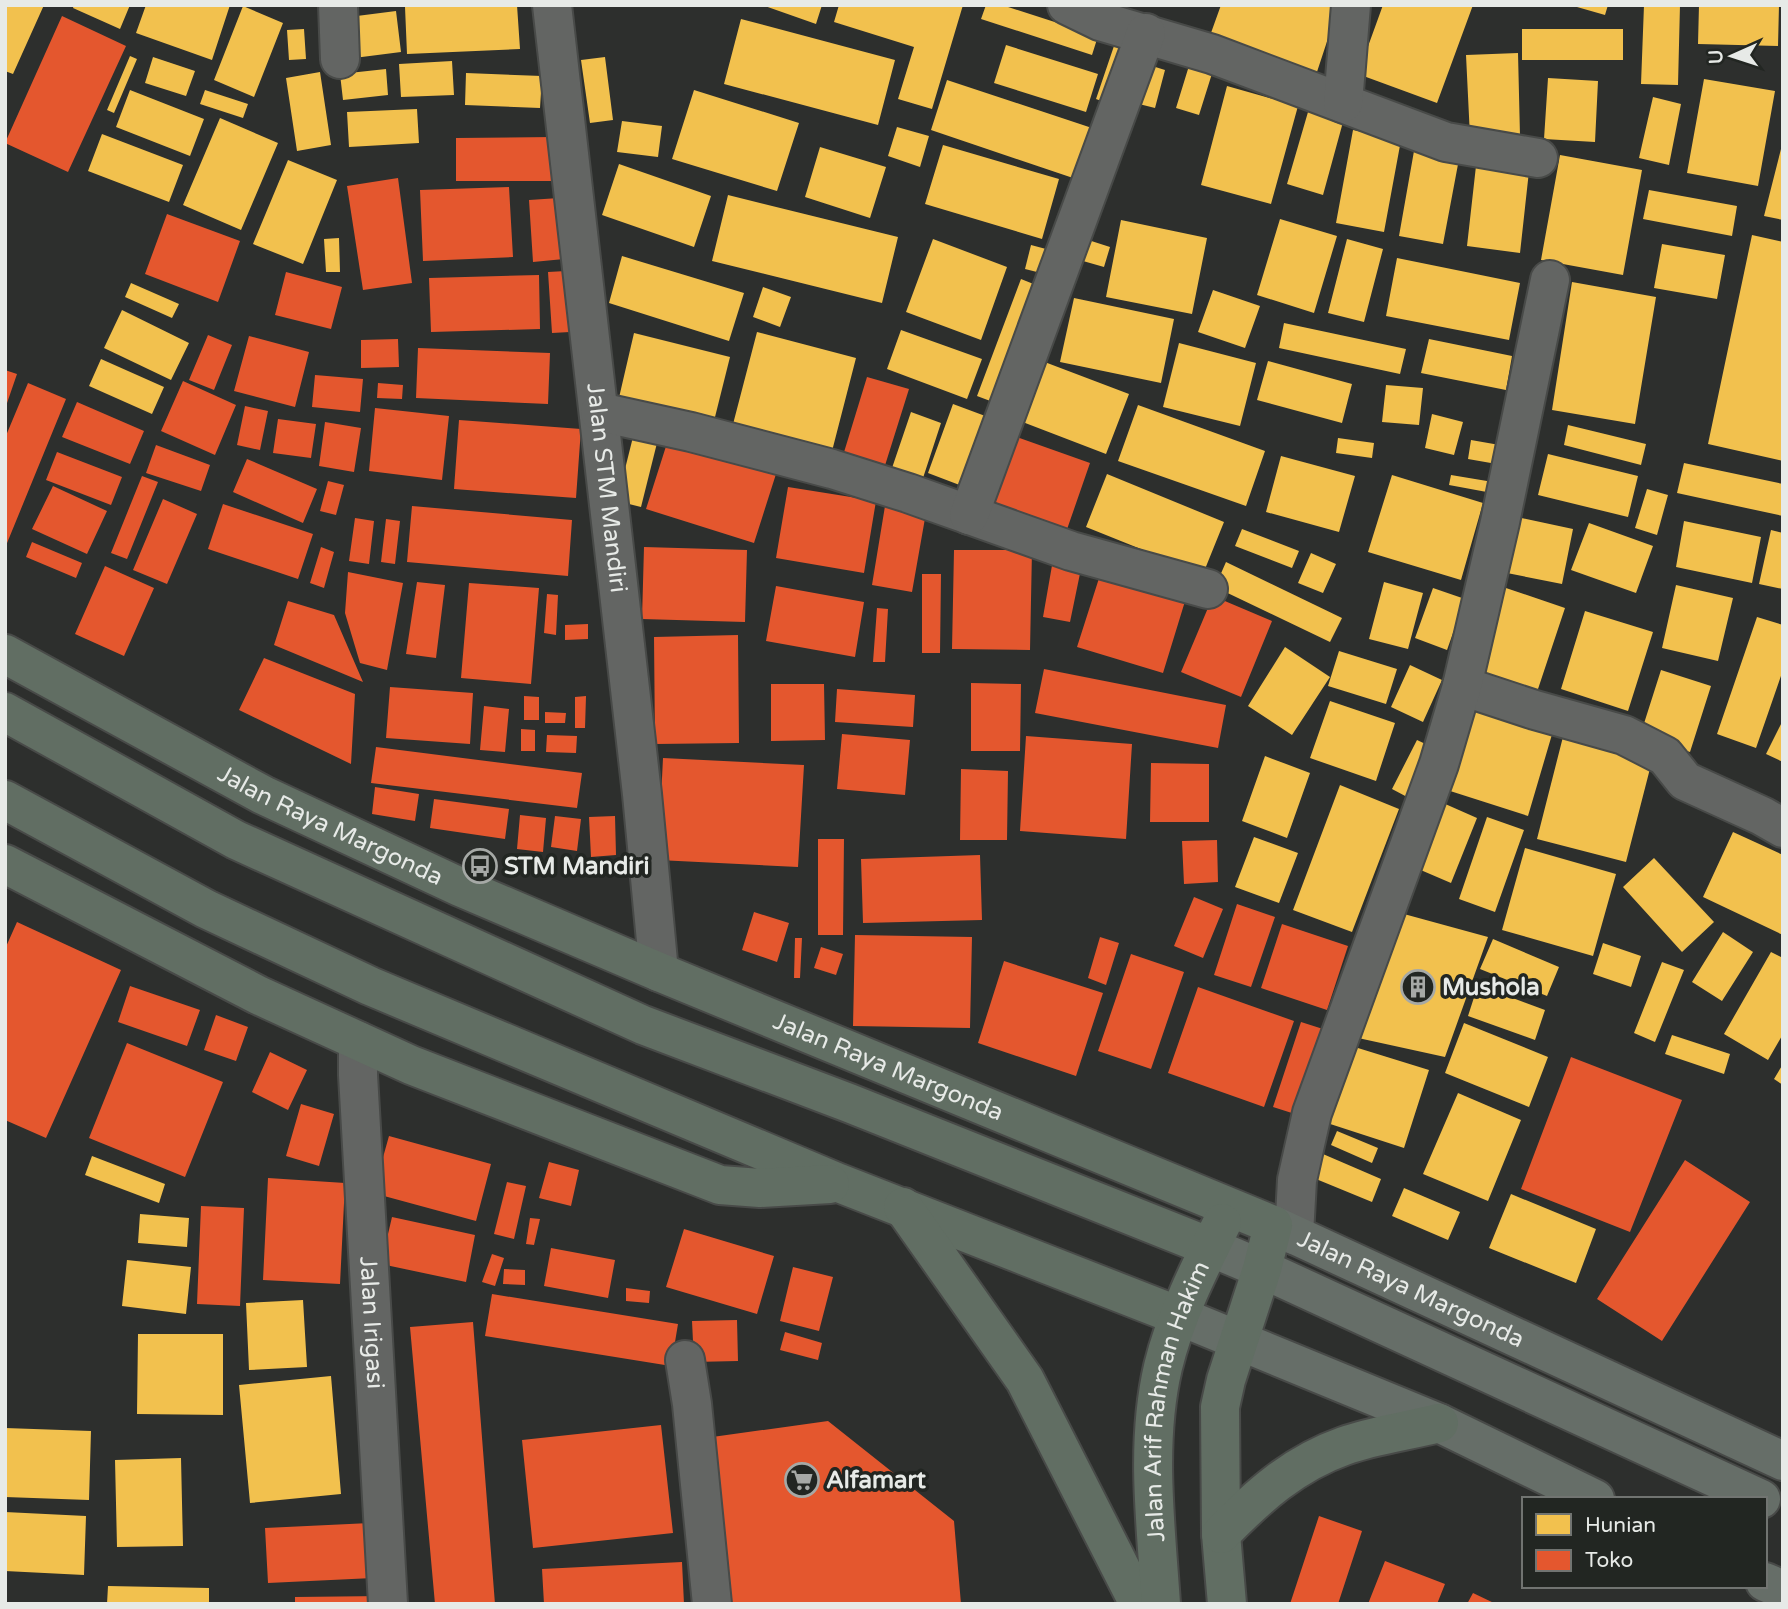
<svg xmlns="http://www.w3.org/2000/svg" width="1788" height="1609" font-family="'Varela Round',sans-serif">
<style>
.homes{fill:#f2c14e}
.shops{fill:#e4572e}
.lines{fill:none;stroke-linecap:round;stroke-linejoin:round}
.minor-casing{stroke:#484a48;stroke-width:42}
.major-casing{stroke:#484a48;stroke-width:42}
.highway-casing{stroke:#484a48;stroke-width:42}
.minor{stroke:#636563;stroke-width:38}
.major{stroke:#666e68;stroke-width:38}
.highway{stroke:#616e63;stroke-width:38}
.labels{text-anchor:middle;stroke-width:7;stroke-linejoin:round;paint-order:stroke}
.street-label{font-size:24px;fill:#e7eae7;stroke:#222622}
.poi-label{font-size:24px;font-weight:bold;fill:#e7eae7;stroke:#222622;text-anchor:start}
</style>
<rect width="100%" height="100%" fill="#2d2f2d"/>
<path class="homes" d="M5,5h39l-31,69 -8,-3z
M74,5h56l-10,24 -47,-21z
M146,5h84l-18,55 -76,-27z
M436,5h81l3,44 -113,5 -2,-47z
M762,5h60l-6,19z
M839,5h124l-31,104 -34,-10 16,-52 -80,-25z
M986,5h16l96,31 -6,19 -111,-36z
M1221,5h118l-25,76 -107,-37z
M1383,5h90l-36,98 -79,-29z
M1570,5h38l-3,10z
M1644,5h36l-2,80 -37,-1z
M1699,5h80l-1,41 -80,-2z
M243,6l40,17 -29,74 -40,-17z
M396,11l5,41 -47,6 -5,-41z
M741,19l154,41 -17,65 -154,-41z
M304,29l2,30 -17,1 -2,-30z
M1522,29h101v31h-101z
M1115,43l8,2 -19,57 -8,-3z
M1006,45l92,29 -12,38 -92,-29z
M1518,53l2,83 -50,1 -4,-82z
M130,56l7,3 -23,54 -7,-3z
M1192,56l23,8 -16,51 -23,-7z
M153,57l42,14 -9,25 -41,-13z
M605,57l8,63 -23,3 -9,-63z
M452,61l2,34 -53,2 -2,-33z
M1149,65l16,5 -10,38 -16,-4z
M386,69l2,26 -45,5 -3,-26z
M320,72l11,73 -34,6 -11,-73z
M466,73l76,3 -2,32 -75,-3z
M1548,78l50,3 -3,61 -51,-3z
M1704,79l71,12 -17,95 -71,-13z
M947,80l145,48 -16,51 -145,-49z
M1227,86l71,20 -27,98 -70,-19z
M130,90l74,29 -14,37 -74,-29z
M205,90l43,14 -5,14 -43,-14z
M694,90l105,33 -22,68 -105,-32z
M1653,97l28,7 -12,61 -30,-7z
M417,109l2,34 -70,4 -2,-35z
M1308,112l35,10 -20,73 -36,-11z
M220,118l58,25 -37,87 -58,-25z
M622,121l40,5 -4,31 -41,-5z
M897,127l32,9 -9,31 -32,-11z
M1353,130l48,10 -17,92 -48,-9z
M102,134l81,31 -14,37 -81,-31z
M943,145l116,34 -17,60 -117,-35z
M1782,145h1v75l-19,-4z
M820,147l66,20 -16,51 -65,-21z
M1414,151l45,8 -16,85 -44,-8z
M1560,155l82,15 -19,105 -82,-15z
M1477,157l53,5 -10,91 -53,-7z
M288,160l49,20 -34,84 -50,-20z
M619,164l92,32 -17,51 -92,-32z
M1649,190l88,16 -5,30 -89,-17z
M728,195l170,42 -16,66 -170,-42z
M1280,219l57,17 -23,77 -57,-18z
M1121,220l86,18 -15,76 -86,-17z
M1752,235l31,7v219l-75,-17z
M339,238l1,34h-14l-2,-33z
M1082,238l28,9 -6,20 -28,-8z
M933,239l74,28 -26,73 -75,-28z
M1347,239l36,10 -19,73 -36,-9z
M1662,244l63,11 -8,44 -63,-11z
M1031,245l15,4 -5,24 -16,-4z
M622,256l122,37 -15,48 -120,-38z
M1397,258l123,25 -11,57 -123,-24z
M1021,279l25,10 -45,116 -24,-9z
M1572,282l84,15 -21,127 -83,-14z
M131,283l48,21 -7,14 -47,-21z
M763,287l28,10 -11,30 -27,-10z
M1213,290l47,16 -15,42 -47,-16z
M1074,298l100,21 -13,64 -101,-21z
M122,310l67,33 -18,37 -67,-32z
M1284,323l122,26 -6,25 -121,-26z
M901,330l81,29 -15,40 -80,-30z
M757,332l99,26 -25,97 -99,-27z
M634,333l96,24 -17,68 -95,-23z
M1429,339l83,17 -6,34 -85,-17z
M1179,343l77,20 -16,63 -77,-19z
M101,359l63,28 -12,27 -63,-28z
M1042,361l87,33 -23,60 -86,-33z
M1268,361l84,23 -10,39 -85,-23z
M1386,385l37,3 -4,37 -37,-3z
M953,404l43,16 -26,69 -42,-16z
M1138,405l127,46 -19,55 -128,-45z
M911,412l30,11 -18,55 -31,-10z
M1432,414l31,8 -9,33 -29,-7z
M1568,425l78,19 -5,21 -77,-20z
M633,437l24,6 -16,64 -24,-6z
M1338,438l36,5 -2,15 -36,-5z
M1471,440l40,7 -3,19 -40,-7z
M1548,454l90,22 -10,41 -90,-22z
M1281,456l74,20 -16,56 -73,-20z
M1684,463l99,21v32l-106,-23z
M1107,474l117,48 -21,52 -117,-47z
M1392,475l91,28 -22,77 -93,-28z
M1451,475l54,9 -2,11 -54,-10z
M1647,489l21,6 -11,40 -22,-7z
M1517,517l56,12 -11,55 -55,-11z
M1684,521l77,16 -9,46 -76,-16z
M1589,523l64,23 -17,47 -65,-23z
M1242,529l57,22 -7,17 -57,-22z
M1771,530l12,3v56l-24,-5z
M1311,553l25,11 -13,29 -25,-10z
M1226,562l116,56 -12,24 -115,-55z
M1384,582l39,11 -15,56 -39,-10z
M1676,585l57,13 -15,63 -56,-13z
M1503,587l62,21 -29,87 -63,-21z
M1433,588l32,11 -18,51 -32,-12z
M1585,611l68,21 -25,79 -67,-22z
M1757,617l26,8v45l-27,78 -39,-14z
M1285,647l45,30 -38,58 -44,-29z
M1339,651l58,18 -11,35 -58,-18z
M1410,665l32,15 -19,42 -32,-15z
M1661,670l50,16 -21,66 -50,-16z
M1330,701l65,22 -19,58 -66,-23z
M1472,705l81,26 -25,85 -81,-26z
M1783,720v42l-17,-8z
M1565,729l89,24 -28,109 -89,-23z
M1417,740l17,8 -25,50 -17,-9z
M1265,756l45,17 -23,65 -45,-17z
M1340,785l59,24 -47,123 -59,-22z
M1443,803l34,15 -26,65 -35,-15z
M1487,817l37,13 -29,82 -36,-13z
M1733,832l50,23v80l-80,-38z
M1254,837l44,16 -19,50 -44,-16z
M1525,848l91,26 -23,82 -91,-26z
M1654,858l60,64 -32,30 -59,-65z
M1393,911l95,26 -43,120 -96,-21z
M1723,932l30,20 -31,49 -30,-19z
M1493,939l66,28 -12,29 -67,-27z
M1603,943l38,13 -10,31 -38,-13z
M1771,952l12,6v76l-15,26 -44,-26z
M1662,962l22,8 -29,72 -21,-9z
M1478,985l67,25 -10,30 -67,-24z
M1464,1023l84,34 -19,50 -84,-34z
M1672,1035l58,19 -6,20 -59,-20z
M1345,1044l84,26 -25,78 -83,-27z
M1783,1064v21l-9,-6z
M1458,1093l63,27 -33,81 -65,-27z
M1337,1131l41,17 -6,15 -41,-18z
M1309,1148l72,31 -9,23 -73,-30z
M92,1156l73,28 -6,19 -74,-28z
M1404,1188l56,24 -12,28 -56,-24z
M1511,1194l85,35 -20,54 -87,-35z
M140,1214l49,4 -2,29 -49,-4z
M127,1260l64,7 -5,47 -64,-8z
M303,1300l4,67 -58,3 -3,-67z
M138,1334h85v81l-86,-1z
M331,1376l10,118 -91,9 -11,-118z
M5,1428l86,3 -2,69 -84,-3z
M181,1458l2,88 -66,1 -2,-87z
M5,1512l81,4 -2,59 -79,-4z
M108,1586l101,2v16h-102z"/>
<path class="shops" d="M62,16l64,30 -58,126 -63,-29z
M554,137l1,44h-99v-43z
M398,178l14,105 -49,7 -16,-104z
M509,187l4,70 -90,4 -3,-71z
M559,198l5,61 -31,3 -4,-62z
M167,214l73,27 -22,61 -73,-28z
M566,271l4,61 -18,1 -4,-61z
M286,272l56,15 -11,42 -56,-14z
M539,275l1,54 -109,3 -2,-54z
M208,335l24,10 -18,45 -25,-10z
M249,336l60,16 -14,55 -61,-16z
M398,339l1,28 -38,1v-28z
M418,348l132,5 -2,51 -132,-6z
M5,370l12,4 -11,32h-1z
M315,375l48,4 -3,33 -48,-5z
M867,377l42,12 -27,86 -41,-13z
M183,381l53,24 -21,50 -54,-24z
M28,383l38,16 -61,149v-110z
M378,383l25,2 -1,14 -25,-1z
M77,402l67,29 -14,33 -68,-27z
M245,406l23,5 -8,39 -23,-5z
M375,408l74,8 -7,64 -73,-9z
M278,419l38,5 -5,34 -38,-5z
M459,420l122,9 -5,69 -122,-9z
M325,422l36,6 -7,44 -35,-6z
M1014,436l76,27 -26,75 -77,-27z
M668,440l108,34 -22,69 -108,-34z
M156,445l54,20 -9,26 -55,-18z
M57,452l65,25 -11,28 -65,-25z
M247,459l70,30 -14,34 -70,-31z
M142,476l16,6 -31,77 -16,-6z
M328,481l16,4 -8,30 -16,-4z
M53,486l54,25 -20,43 -55,-25z
M788,487l88,14 -12,72 -88,-15z
M163,499l34,15 -30,70 -34,-14z
M886,500l41,7 -15,85 -40,-7z
M223,504l90,30 -15,45 -90,-30z
M412,506l160,14 -4,56 -161,-14z
M355,518l19,3 -5,43 -20,-3z
M386,519l14,2 -5,43 -14,-2z
M32,542l50,21 -6,15 -50,-21z
M321,547l13,5 -10,36 -14,-5z
M644,547l103,3 -2,72 -103,-3z
M954,550h78l-2,100 -78,-1z
M1054,554l29,5 -13,63 -27,-5z
M105,566l49,22 -30,68 -49,-22z
M348,572l55,11 -16,87 -27,-7 -15,-50z
M1101,572l85,26 -23,75 -86,-26z
M922,574h19l-1,79h-18z
M417,582l28,3 -9,73 -30,-4z
M469,583l70,5 -8,96 -70,-6z
M776,586l88,16 -9,55 -89,-16z
M547,594l11,1 -2,40 -12,-2z
M1213,596l59,25 -31,76 -60,-25z
M288,601l46,14 29,67 -89,-37z
M877,608l11,1 -3,53h-12z
M588,624v15l-23,1v-15z
M738,635l1,108 -84,1 -1,-107z
M264,658l91,36 -4,70 -112,-54z
M1044,669l182,36 -8,43 -183,-35z
M971,683l50,1 -1,67h-49z
M771,684h53l1,56 -54,1z
M390,687l83,6 -3,51 -84,-6z
M837,689l78,6 -2,32 -78,-5z
M524,696l15,1v23h-15z
M586,696l-1,32h-10v-31z
M484,706l25,3 -4,43 -25,-2z
M545,712l21,1 -1,10h-20z
M521,729l14,1v21h-14z
M842,734l68,6 -5,55 -68,-6z
M547,735l30,1 -1,17 -30,-1z
M1026,736l106,8 -6,95 -106,-8z
M376,747l206,26 -5,35 -206,-25z
M663,758l141,7 -6,102 -140,-7z
M1151,763l58,1v58h-59z
M961,769l47,2 -1,69h-47z
M375,787l44,7 -4,27 -43,-7z
M434,799l75,10 -4,30 -75,-11z
M520,815l26,3 -3,34 -26,-3z
M555,816l26,3 -4,32 -26,-4z
M615,816l1,39 -25,2 -2,-40z
M818,839h26l-1,96h-25z
M1217,840l1,42 -34,2 -2,-43z
M980,855l2,65 -119,3 -2,-64z
M1194,897l29,12 -20,49 -29,-12z
M1237,904l38,13 -24,70 -37,-12z
M754,912l35,11 -12,39 -35,-12z
M17,922l104,48 -75,168 -41,-18v-171z
M1282,924l66,22 -21,64 -66,-22z
M855,935l117,2 -2,91 -117,-2z
M1100,937l19,6 -13,42 -18,-7z
M795,938h7l-2,40h-6z
M821,947l22,7 -7,21 -22,-7z
M1131,954l53,18 -33,97 -53,-18z
M1004,961l99,32 -27,83 -98,-33z
M130,986l70,24 -13,36 -69,-24z
M1198,987l96,34 -30,86 -96,-34z
M216,1015l32,12 -12,34 -32,-11z
M1301,1022l22,7 -28,85 -22,-7z
M127,1043l96,39 -38,95 -96,-39z
M270,1052l37,18 -19,40 -36,-18z
M1571,1057l111,43 -52,132 -109,-43z
M301,1104l33,10 -15,52 -33,-10z
M389,1136l102,28 -15,57 -103,-28z
M1685,1160l65,42 -88,139 -65,-42z
M549,1162l30,8 -8,36 -32,-8z
M268,1178l77,5 -5,101 -77,-4z
M507,1182l19,4 -12,53 -20,-5z
M201,1206l43,2 -4,98 -43,-2z
M392,1217l83,18 -9,47 -85,-18z
M530,1218l10,1 -6,26 -8,-1z
M684,1229l90,27 -17,58 -91,-27z
M551,1248l64,12 -7,38 -64,-12z
M492,1254l12,4 -9,28 -13,-4z
M793,1267l40,10 -14,54 -39,-10z
M504,1269l21,1v15l-22,-1z
M626,1288l24,3 -1,12 -23,-2z
M492,1294l186,30 -7,42 -186,-30z
M737,1320l1,41 -44,1 -2,-41z
M473,1322l22,282h-60l-25,-277z
M785,1332l37,11 -4,17 -38,-10z
M828,1421l126,100 7,83h-248l-15,-165z
M661,1425l12,108 -140,15 -11,-108z
M1319,1516l43,15 -24,73h-48z
M370,1523l3,55 -105,5 -3,-55z
M1385,1561l60,23 -8,20h-69z
M682,1562l2,42h-140l-2,-35z
M1473,1593l23,11h-29z
M383,1596v8h-88v-7z"/>
<g class="lines">
<g class="minor-casing">
<g id="minor">
<path d="M338,5l2,54"/>
<path id="s1" d="M552,5l90,789 17,178"/>
<path d="M1067,5l33,16 112,33 234,88 92,16"/>
<path d="M1343,103l8,-98"/>
<path d="M600,412l91,20 141,37 76,24 163,58 137,38"/>
<path d="M969,515l177,-482"/>
<path d="M1462,686l73,24 89,25 41,21 20,25 77,35 21,12"/>
<path id="s2" d="M358,1041v34l30,529"/>
<path d="M1294,1235l3,-55 15,-67 127,-349 23,-78 38,-164 50,-242"/>
<path d="M685,1360l7,44 20,200"/>
</g>
</g>
<g class="major-casing">
<g id="major">
<path id="s3" d="M1273,1225l510,236"/>
<path d="M1210,1247l52,22 499,230"/>
<path d="M1179,1316l260,107 156,76"/>
<path d="M1765,1582l18,8"/>
</g>
</g>
<g class="highway-casing">
<g id="highway">
<path id="s4" d="M5,654l258,141 197,92 199,85 614,253 -11,44 -36,111 -6,27 1,127 6,70"/>
<path d="M5,712l231,128 407,185 206,78 361,144"/>
<path d="M5,800l201,109 164,77 469,197 340,133"/>
<path d="M5,864l253,131 153,70 309,120 40,3 70,-4"/>
<path d="M903,1207l122,173 114,224"/>
<path d="M1221,1534c36,-37 72,-70 123,-88 30,-11 64,-15 95,-23"/>
<path id="s5" d="M1161,1604c-5,-78 -16,-160 2,-237 12,-50 36,-98 59,-144"/>
</g>
</g>
<use href="#minor" class="minor"/>
<use href="#major" class="major"/>
<use href="#highway" class="highway"/>
</g>
<defs>
<g id="bus-ring" transform="scale(1.75)"><circle r="9.5" fill="#222622" stroke="#a6a9a6" stroke-width="1.5"/><path d="M-5-6H5V4H4V6H2V4H-2V6H-4V4H-5ZM-3.5-4V0h7V-4ZM-3.5 1.2v1.5H-2V1.2ZM2 1.2v1.5H3.5V1.2Z" fill="#a6a9a6"/></g>
<g id="building-ring" transform="scale(1.75)"><circle r="9.5" fill="#222622" stroke="#a6a9a6" stroke-width="1.5"/><path d="M-4-6H4V6H1V3H-1V6H-4ZM-2.5-4.3h1.7v1.8h-1.7ZM.8-4.3h1.7v1.8H.8ZM-2.5-1h1.7V.8h-1.7ZM.8-1h1.7V.8H.8Z" fill="#a6a9a6"/></g>
<g id="supermarket-ring" transform="scale(1.75)"><circle r="9.5" fill="#222622" stroke="#a6a9a6" stroke-width="1.5"/><path d="M-6-5.5h2.5l.6 2H6L4.5 2H-2.5L-4.4-4H-6ZM-1.5 3.2a1.3 1.3 0 1 0 .1 0ZM3 3.2a1.3 1.3 0 1 0 .1 0Z" fill="#a6a9a6"/></g>
</defs>
<g fill-rule="evenodd">
<use href="#bus-ring" x="480" y="866"/>
<use href="#building-ring" x="1418" y="987"/>
<use href="#supermarket-ring" x="802" y="1480"/>
</g>
<g class="labels">
<g class="street-label">
<text dy="8" stroke="none"><textPath href="#s1" startOffset="486">Jalan STM Mandiri</textPath></text>
<text dy="8" stroke="none"><textPath href="#s4" startOffset="368">Jalan Raya Margonda</textPath></text>
<text dy="8" stroke="none"><textPath href="#s4" startOffset="976">Jalan Raya Margonda</textPath></text>
<text dy="8" stroke="none"><textPath href="#s3" startOffset="152">Jalan Raya Margonda</textPath></text>
<text dy="8" stroke="none"><textPath href="#s2" startOffset="282">Jalan Irigasi</textPath></text>
<text dy="8" stroke="none"><textPath href="#s5" startOffset="206">Jalan Arif Rahman Hakim</textPath></text>
</g>
<g class="poi-label">
<text x="504" y="874">STM Mandiri</text>
<text x="1442" y="995">Mushola</text>
<text x="826" y="1488">Alfamart</text>
</g>
</g>
<rect width="1788" height="1609" fill="none" stroke="#e7eae7" stroke-width="14"/>
<rect x="1522" y="1497" width="245" height="91" fill="#222622" stroke="#717471" stroke-width="2"/>
<rect x="1536" y="1514" width="35" height="21" fill="#f2c14e" stroke="#717471" stroke-width="2"/>
<text x="1585" y="1532" font-size="21" fill="#e7eae7">Hunian</text>
<rect x="1536" y="1550" width="35" height="21" fill="#e4572e" stroke="#717471" stroke-width="2"/>
<text x="1585" y="1567" font-size="21" fill="#e7eae7">Toko</text>
<g transform="translate(1732 56) rotate(267)" stroke="#222622" stroke-width="5" paint-order="stroke">
<path d="M0-5L12 26L0 18L-12 26Z" fill="#e7eae7"/>
<text y="-10" font-size="19" font-weight="bold" text-anchor="middle" fill="#e7eae7">U</text>
</g>
</svg>
